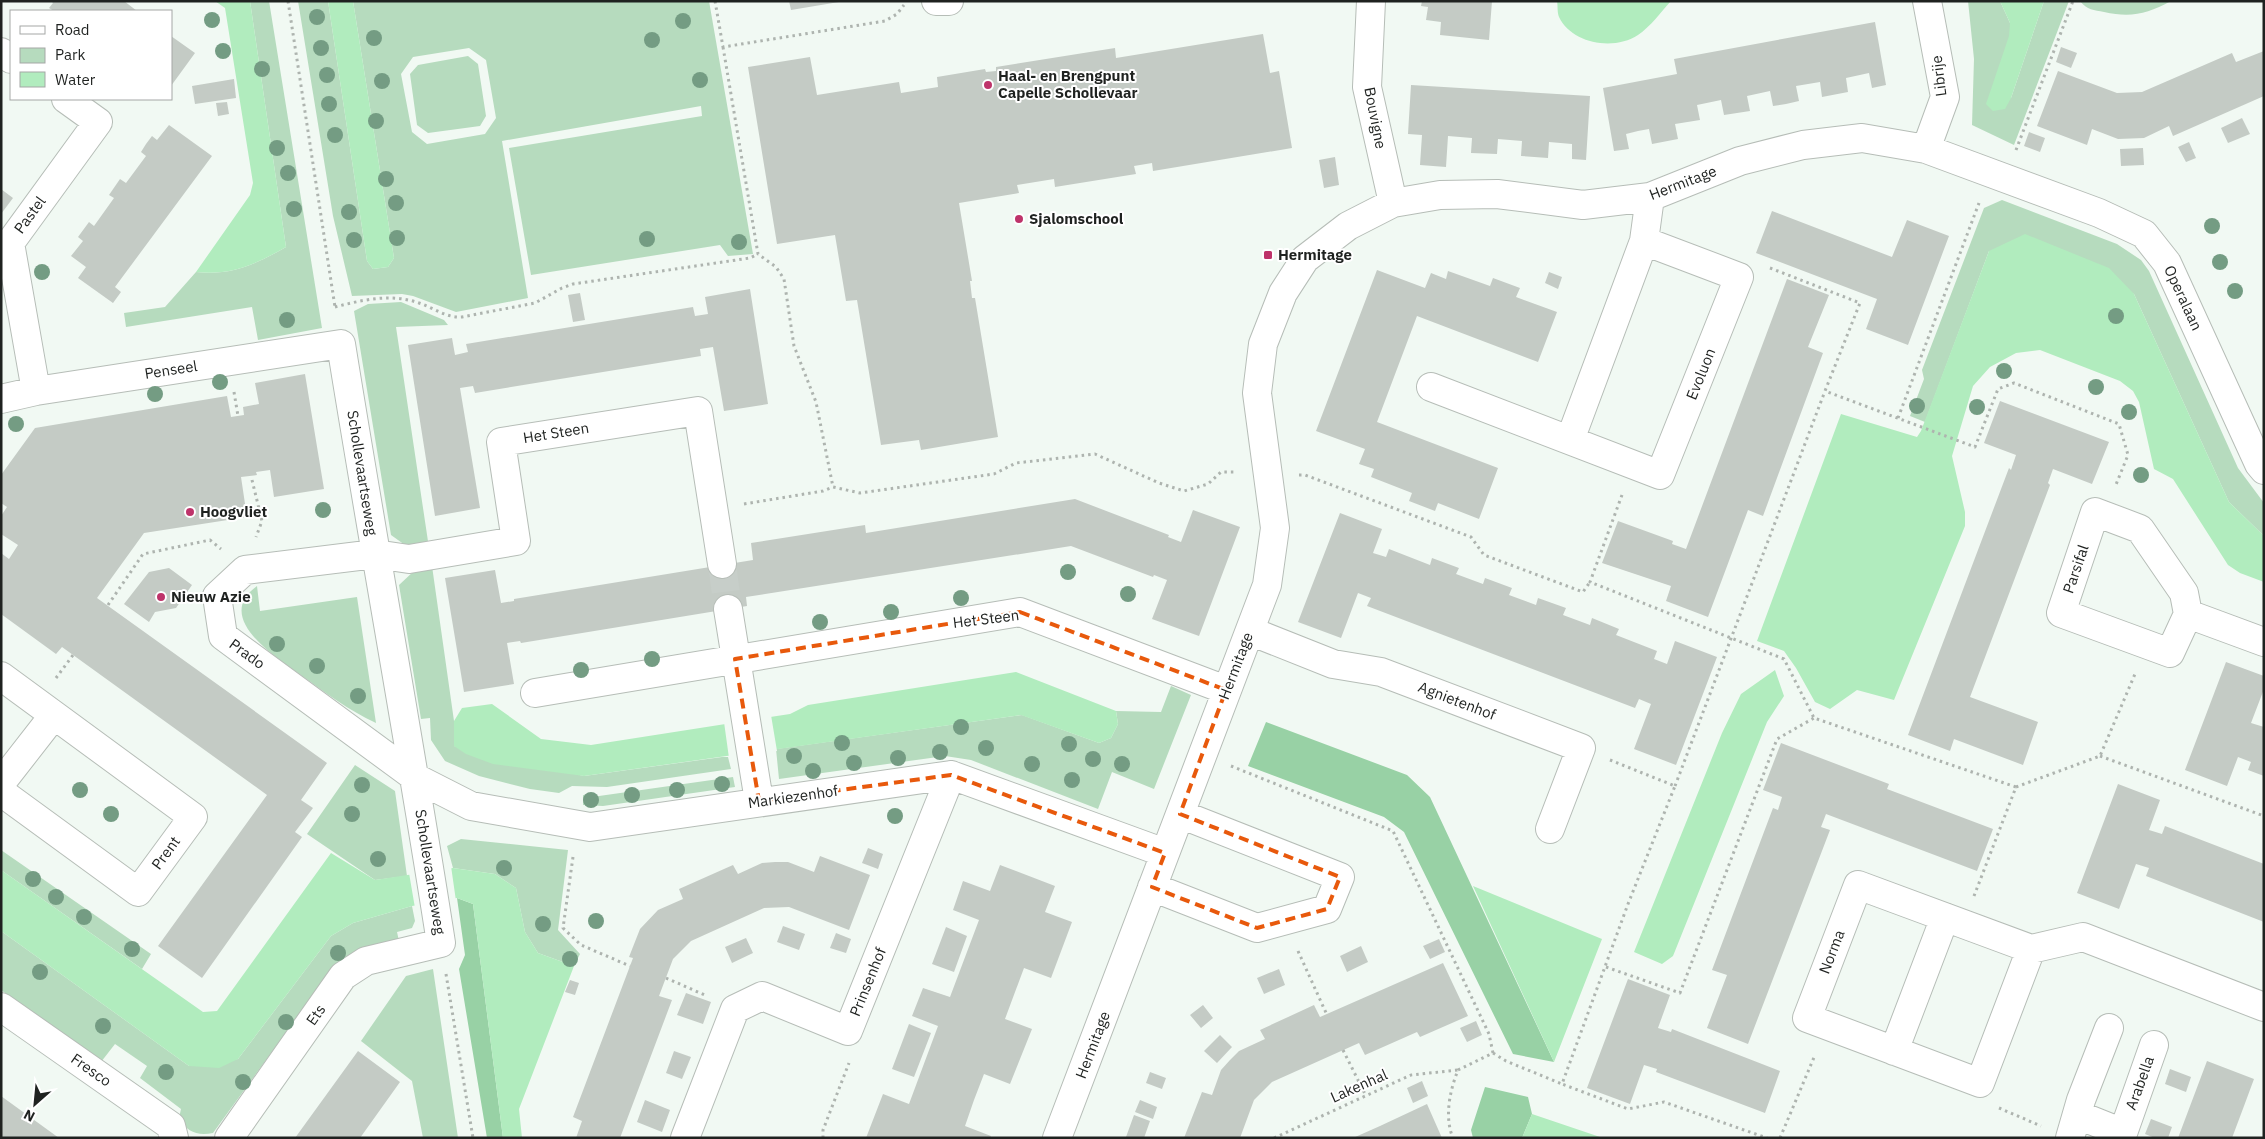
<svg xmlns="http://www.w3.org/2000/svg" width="2265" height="1139" font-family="'IBM Plex Sans',sans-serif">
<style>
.green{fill:#b6dbbe;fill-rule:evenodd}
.forest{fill:#98d1a5}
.water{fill:#b1ecbe}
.pier{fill:#f1f9f3}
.building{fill:#c4cbc5}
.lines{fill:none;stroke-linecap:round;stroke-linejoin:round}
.street-tunnel{stroke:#c7cec9;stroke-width:28;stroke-dasharray:28 14;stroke-linecap:butt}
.street-casing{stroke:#b6bdb7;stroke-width:30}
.path{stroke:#aeb4af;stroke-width:3;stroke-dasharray:2.5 4;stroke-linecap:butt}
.street{stroke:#fff;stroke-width:28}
.tree{fill:#749c83}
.marked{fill:none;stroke:#e8590c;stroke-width:4;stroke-dasharray:10 6;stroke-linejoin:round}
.poi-dot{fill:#be336a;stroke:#fff;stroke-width:2}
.labels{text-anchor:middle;stroke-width:4;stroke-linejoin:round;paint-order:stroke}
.poi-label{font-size:15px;font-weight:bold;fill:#1f2220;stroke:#fff;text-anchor:start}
.street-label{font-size:15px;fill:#1f2220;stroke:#fff}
</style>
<rect width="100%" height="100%" fill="#f1f9f3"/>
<path class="green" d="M250,1h19l53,327 -64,12 -6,-33 -126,20 -2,-14 41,-6 31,-35c36,4 60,-8 90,-25z
M298,1h30l39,260 6,8 15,-2 6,-9 -41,-257h356l44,253 -25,2 -8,-11 -189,30 -22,-127 193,-32 -1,-10 -199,35 26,157 -72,14 -43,-16 -11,-2 -50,2 -19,-80zM469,48l17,12 10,58 -11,16 -58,10 -15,-12 -11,-58 12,-17z
M1968,1h32l10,22 1,75 33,-97h25l-55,144 -42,-20 2,-66z
M2080,1h91c-24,13 -40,17 -67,11 -10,-2 -17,-2 -24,-11z
M468,56l10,8 8,52 -6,10 -52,7 -11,-8 -7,-51 8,-9z
M2002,200l115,44 24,16 8,11 89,197 26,35v33l-35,-34 -95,-208 -145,-43 -64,171 -15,-6 14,-37 -2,-9 62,-162z
M401,302l43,18 4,5 -52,2 33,221 -17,2 -21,-15 -37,-224 14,-7z
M432,566l22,155v25l130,30 138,-19h6l3,12 -124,18 -35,-1 -13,7 -29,-4 -51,-13 -34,-15 -14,-21 -1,-22 -9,1 -22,-134 15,-14z
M257,586l3,25 97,-14 19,126c-28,-13 -50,-30 -74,-47 -25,-18 -90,-58 -45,-90z
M1171,686l20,9 -37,94 -42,-17 -14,37 -127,-49 -26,-4 -166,23 -3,-30 246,-34 77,28 12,-5 7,-14 -2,-13 45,1z
M355,765l40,26 12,85 -32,4 -68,-46z
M733,777l2,10 -132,19 -20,-1v-10l16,1z
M461,839l107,11 -10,80 22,24 -6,12 -36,-13 -13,-21 -9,-44 -21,-14 -42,-6 -6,-22z
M1,850l150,104 -9,15 -141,-99z
M412,906l3,15 -3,7 -15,4 2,9 -72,35 -114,157c-16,3 -26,-1 -34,-15l2,-9 -41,-31 7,-12 -32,-22 -14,18 -100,-72v-59l188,135 49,-7 93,-123 22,-13z
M433,969l25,169h-35l-11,-57 -51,-40 45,-65z"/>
<path class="forest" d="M1266,722l141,53 23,22 124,265 -41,-8 -109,-222 -20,-15 -136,-51z
M457,898l16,6 30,234h-16l-28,-169 6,-14z
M1485,1087l43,10 4,17 -10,24h-49l-2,-8z"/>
<path class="water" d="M215,1h35l36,246c-30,17 -54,29 -90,25l54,-77 3,-12 -28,-175z
M328,1h25l41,257 -6,9 -15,2 -6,-8z
M1557,1h114c-10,11 -21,26 -33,34 -24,16 -66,9 -79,-18 -2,-5 -1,-11 -2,-16z
M2000,1h44l-33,97 -6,11 -12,2 -7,-7 23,-68 1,-13z
M2025,234l84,34 25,26 95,208 35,34v46l-24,-9 -12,-8 -55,-86 -19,-10 -15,-67 -6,-11 -13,-10 -80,-31 -24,3 -26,14 -17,19 -21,70 13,56v14l-71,174 -37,-10 -27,19 -15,-7 -19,-34 -12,-17 -27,-10 84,-227 76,23 4,-6 68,-180z
M1775,670l9,26 -17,26 -94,234 -11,8 -28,-12 88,-219 19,-39z
M1016,672l100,39 2,13 -7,14 -12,5 -78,-28 -437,61 -91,-12 -27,-10 -12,-8v-25l8,-13 30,-4 49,35 50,6 199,-31 18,-9z
M331,853l44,27 78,-12 42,6 21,14 9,44 13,21 36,13 -55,143 3,29h-19l-30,-234 -16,-6 -45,8 -59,17 -22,13 -93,123 -19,9 -30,-2 -188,-135v-61l202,142 14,-1z
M1473,886l129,53 -48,123z
M1532,1114l71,24h-81z"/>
<path class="pier" d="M771,715l6,36 -48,7 -5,-36z
M451,866l5,35 -41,7 -6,-35z"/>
<path class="building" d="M51,1h73l13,10h-83l-5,-3 4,-5z
M789,1h50v1l-48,8z
M1422,1h70l-3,39 -49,-5 1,-13 -15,-2 2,-13 -7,-1z
M1875,22l11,63 -14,3 -3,-15 -23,5 2,14 -26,5 -2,-15 -24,4 3,15 -13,3 -13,2 -3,-15 -23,5 3,15 -26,4 -3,-15 -24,5 3,15 -25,4 3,15 -26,5 -3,-15 -11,2 -12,3 3,15 -15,2 -11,-63 74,-14 -3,-15z
M1263,34l7,39 9,-2 13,77 -139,23 -1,-8 -18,3 2,8 -81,13 -1,-8 -37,6 2,8 -60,10 13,78h-2l2,17h3l23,139 -77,13 -2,-10 -38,5 -24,-145 -11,1 -11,-66 -58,9 -29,-177 62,-10 7,38 82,-13 2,11 37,-6 -1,-10 48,-8 1,3 10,-1v-4l119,-19 1,10z
M171,36l24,17 -24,33z
M2061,47l16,6 -6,15 -15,-6z
M2264,51v45l-91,40 -4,-10 -25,12 -26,1 -26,-10 -5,16 -50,-19 21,-55 59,22 25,-1 90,-39 4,9z
M234,79l2,19 -41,6 -3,-18z
M1411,85l179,11 -4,64 -14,-1v-15l-23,-2 -1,16 -27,-2 1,-15 -24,-2 -1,15 -26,-1 1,-15 -24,-2 -2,31 -26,-2 2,-30 -14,-1z
M227,102l2,12 -11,2 -2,-13z
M2242,118l8,16 -22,9 -7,-15z
M169,125l43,31 -97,131 6,5 -8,11 -35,-25 8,-11 -15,-11 12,-15 -5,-4 11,-15 5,4 20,-28 -5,-3 11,-16 6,4 20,-27 -5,-4 5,-8 6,-8 5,4z
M2029,132l16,6 -5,14 -16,-6z
M2189,142l7,16 -10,4 -8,-15z
M2143,148l1,17 -23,1 -1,-17z
M1335,157l4,28 -15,3 -5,-28z
M1,189l12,9 -12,16z
M1772,211l120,46 15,-37 42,16 -41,109 -42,-16 11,-30 -121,-46z
M1377,270l48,18 6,-15 15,6 2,-8 42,15 3,-8 27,10 -4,9 41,15 -19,50 -121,-46 -40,106 121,46 -19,51 -41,-16 -3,8 -26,-10 3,-8 -41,-16 3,-8 -15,-5 6,-15 -49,-18z
M1549,272l13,5 -4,12 -13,-6z
M1787,279l42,16 -21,52 15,6 -60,163 -15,-6 -40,107 -42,-16 5,-15 -69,-23 16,-42 55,20 -1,3 14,5z
M750,289l18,115 -44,7 -11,-64 -13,2 1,7 -226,37 -2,-7 -13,2 20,120 -45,8 -27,-171 44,-7 3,17 13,-3 -2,-8 227,-37 2,9 13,-2 -3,-17z
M580,293l5,27 -12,2 -5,-27z
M305,374l19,115 -50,8 -4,-27 -14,2 1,3 -16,2 6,40 -103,16 -47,65 230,165 -26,37 12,8 -18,24 7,5 -100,141 -44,-32 109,-151 -205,-148 -6,7 -55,-40v-61l8,6 9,-14 -17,-11v-18l6,-9 -6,-4v-28l34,-47 192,-32 4,21 13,-2 -1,-8 16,-3 -4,-21z
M2000,401l109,41 -17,42 -39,-15 -5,14 2,2 -80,212 68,25 -15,43 -69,-26 -4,12 -42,-16 101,-267 2,2 5,-15 -32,-12z
M1075,499l94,36 -1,2 13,5 12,-32 47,17 -41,109 -47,-17 15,-39 -13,-5 -1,2 -82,-31 -325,51 1,9 -226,37 -1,-2 -13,2 7,41 -50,8 -19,-114 50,-8 6,33 13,-2v-2l239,-39 -2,-17 114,-18 1,8z
M1340,513l42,16 -9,24 13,4 3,-8 41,16 2,-7 27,10 -3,6 27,10 2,-6 27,10 -3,7 27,10 2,-7 28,10 -3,7 27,10 2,-7 27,11 -3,6 41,16 -3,8 13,5 8,-23 42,16 -41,108 -42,-16 17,-45 -12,-5 -4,9 -268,-102 4,-8 -13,-5 -17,45 -43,-16z
M169,568l23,17 -16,23 -21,4 -6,10 -25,-18 25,-32z
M2226,662l38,14v13l-13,34 13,4v49l-16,-6 3,-8 -13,-5 -11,29 -42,-16z
M1781,743l108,41 -2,5 106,40 -16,42 -151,-57 -5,13 9,3 -82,214 -41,-16 20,-53 -15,-5 61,-162 5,2 4,-13 -19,-7z
M2118,784l42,16 -11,30 13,4 3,-8 99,38v58l-118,-46 3,-8 -13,-4 -17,45 -42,-16z
M868,848l15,6 -5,15 -16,-6z
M820,856l50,19 -21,55 -60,-23 -25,1 -73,33 -18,18 -14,37 13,4 -52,138h-44l6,-17 -9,-4 57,-151 3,-8 -4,-1 11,-28 18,-19 25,-11 -4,-10 54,-24 5,9 24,-11 13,-1h13l26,10z
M1000,865l55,21 -10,26 27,10 -21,56 -27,-10 -19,51 27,10 -22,55 -26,-10 -10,26 -9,26 26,10 -1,2h-124l17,-44 26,10 29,-78 -26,-10 11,-28 27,9 29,-77 -26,-10 10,-29 27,10z
M783,926l22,8 -6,16 -22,-8z
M946,927l21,9 -13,36 -22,-8z
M836,933l15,6 -5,14 -16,-5z
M746,938l7,15 -21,10 -7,-16z
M1439,939l6,13 -15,7 -7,-13z
M1361,946l7,16 -21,10 -7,-16z
M1443,963l25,53 -48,21 -3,-5 -52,23 -6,-12 -87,39 -18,18 -14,38h-56l18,-46 10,3 9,-25 9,-10 9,-9 26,-12 -5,-9 54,-25 6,12z
M1279,969l6,16 -21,9 -7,-16z
M1628,979l42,16 -12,33 13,4 1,-3 108,42 -15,42 -109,-41 1,-3 -13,-4 -14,39 -43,-16z
M570,980l9,3 -4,12 -10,-3z
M686,993l25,9 -8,22 -26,-9z
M1203,1005l10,13 -12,10 -11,-13z
M1476,1021l6,14 -15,7 -7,-14z
M909,1024l22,9 -17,44 -22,-8z
M1220,1035l12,12 -15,16 -13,-12z
M358,1051l42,31 -40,56h-65z
M674,1051l17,6 -9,22 -16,-6z
M2207,1061l47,18 -10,27 -12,32h-54z
M2170,1069l21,8 -5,15 -21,-8z
M1150,1072l16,6 -4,11 -16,-6z
M1422,1081l6,15 -15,7 -6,-15z
M1,1096l58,42h-58z
M645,1100l25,10 -8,22 -25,-10z
M1140,1100l17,7 -4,12 -18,-7z
M1427,1104l15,34h-89l27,-12z
M1134,1115l16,6 -6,17 -18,-1z
M2151,1119l21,8 -4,11h-13l-10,-4z"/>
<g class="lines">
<path class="street-tunnel" d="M722,564l6,45"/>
<g class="street-casing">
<path id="street" d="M936,1h13
M1371,1l-4,86 26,116
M1,52l10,7
M1926,149l19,-52 -18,-96
M1431,387l229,88 79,-198 -95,-36
M36,391l-26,-148 88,-121 -32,-23
M1,399l35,-8 305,-47c32,200 69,399 100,599l-75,18 -23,15 -114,162
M1570,440l74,-199 6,-44
M2095,512l45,17 44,64 4,21 -18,39 -109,-40z
M722,564l-24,-153 -197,31 15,99 -107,18 -34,-5 -130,16 -28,26 6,40 193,142 55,28 119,21 361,-52 214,78
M728,609l31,192
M2188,614l76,28
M1250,631l83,33 48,8 200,76 -31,81
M1,676l192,141 -55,75 -137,-100
M535,693l485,-81 206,78
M1,783l53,-68
M1152,887l105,41 70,-19 13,-32 -160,-63
M2031,949l-51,134 -173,-65 51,-133 173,64 52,-12 181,70
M1,1007l170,119 3,12
M1894,1051l51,-134
M2078,1115l45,18 31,-88
M685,1138l50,-129 27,-13 86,35 103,-256
M1057,1138l210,-553 8,-57 -18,-135 6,-49 20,-51 22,-34 43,-33 45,-23 47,-8 57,-1 86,11 67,-8 90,-36 63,-16 59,-7 64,11 173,64 45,21 23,29 92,201 5,6
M2070,1138l11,-38 28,-72"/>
</g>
<path class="path" d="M288,1l47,306
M715,1l8,46 162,-26 12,-7 7,-9
M723,47l35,207 18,13 8,12 10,67 22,56 17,85
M2016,150l57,-149
M1770,268l90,35 -35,88 150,56 23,-58 16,-6 105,41 9,31 -13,32
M335,307c27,-7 56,-14 84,-4 15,5 27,15 43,14l73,-14 27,-15 11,-4 177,-26 8,-4
M234,392l4,24
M1898,418l81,-215
M1299,475h6l166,62 13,18 99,37 7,-10
M252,480l10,41 -6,16
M1622,495l-32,87 194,77 30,59 202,69 -42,109
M744,504l79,-13 10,-4 27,6 134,-19 22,-11 79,-9 64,29 25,8 24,-7 13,-12h14
M108,605l35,-51 67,-14 11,9
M56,678l17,-23
M2100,756l164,60
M1610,760l65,26 -47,118 -66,180 66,25 36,-7 103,36
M1231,766l162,65 96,203 4,19 -35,17c-8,20 -14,47 -5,68
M1675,786l150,-395
M2016,787l84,-31 35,-82
M573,857l-10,71 18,17 49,21
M1298,951l29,64
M1606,967l74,26 97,-254 37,-21
M446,974l27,164
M666,978l41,18
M1343,1050l23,46
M1493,1053l13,8 56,23
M1999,1108l42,18
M823,1138v-8l26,-67
M1274,1138l137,-63 47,-5
M1780,1138l35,-83"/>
<use href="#street" class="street"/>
</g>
<g class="tree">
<circle cx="317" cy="17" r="8"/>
<circle cx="212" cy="20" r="8"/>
<circle cx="683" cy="21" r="8"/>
<circle cx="374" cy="38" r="8"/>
<circle cx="652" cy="40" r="8"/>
<circle cx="321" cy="48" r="8"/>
<circle cx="223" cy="51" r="8"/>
<circle cx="262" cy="69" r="8"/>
<circle cx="327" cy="75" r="8"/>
<circle cx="700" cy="80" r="8"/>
<circle cx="382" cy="81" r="8"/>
<circle cx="329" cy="104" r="8"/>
<circle cx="376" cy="121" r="8"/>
<circle cx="335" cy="135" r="8"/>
<circle cx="277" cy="148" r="8"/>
<circle cx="288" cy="173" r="8"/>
<circle cx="386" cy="179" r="8"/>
<circle cx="396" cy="203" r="8"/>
<circle cx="294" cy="209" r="8"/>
<circle cx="349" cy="212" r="8"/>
<circle cx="2212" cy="226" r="8"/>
<circle cx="397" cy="238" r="8"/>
<circle cx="647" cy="239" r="8"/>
<circle cx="354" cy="240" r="8"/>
<circle cx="739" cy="242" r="8"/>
<circle cx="2220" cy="262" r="8"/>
<circle cx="42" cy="272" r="8"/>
<circle cx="2235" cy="291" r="8"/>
<circle cx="2116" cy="316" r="8"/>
<circle cx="287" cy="320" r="8"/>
<circle cx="2004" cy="371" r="8"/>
<circle cx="220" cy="382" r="8"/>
<circle cx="2096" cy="387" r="8"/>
<circle cx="155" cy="394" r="8"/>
<circle cx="1917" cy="406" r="8"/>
<circle cx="1977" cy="407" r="8"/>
<circle cx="2129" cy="412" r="8"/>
<circle cx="16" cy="424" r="8"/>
<circle cx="2141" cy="475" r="8"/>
<circle cx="323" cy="510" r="8"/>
<circle cx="1068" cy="572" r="8"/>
<circle cx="1128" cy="594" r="8"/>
<circle cx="961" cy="598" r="8"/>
<circle cx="891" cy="612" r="8"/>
<circle cx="820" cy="622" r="8"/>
<circle cx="277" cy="644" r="8"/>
<circle cx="652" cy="659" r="8"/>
<circle cx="317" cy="666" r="8"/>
<circle cx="581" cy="670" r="8"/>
<circle cx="358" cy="696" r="8"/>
<circle cx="961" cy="727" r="8"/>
<circle cx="842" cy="743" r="8"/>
<circle cx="1069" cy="744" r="8"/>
<circle cx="986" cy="748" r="8"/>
<circle cx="940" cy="752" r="8"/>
<circle cx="794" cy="756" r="8"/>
<circle cx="898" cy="758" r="8"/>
<circle cx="1093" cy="759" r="8"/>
<circle cx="854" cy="763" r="8"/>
<circle cx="1032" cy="764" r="8"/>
<circle cx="1122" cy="764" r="8"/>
<circle cx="813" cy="771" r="8"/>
<circle cx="1072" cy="780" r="8"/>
<circle cx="722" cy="784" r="8"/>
<circle cx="362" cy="785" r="8"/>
<circle cx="80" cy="790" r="8"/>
<circle cx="677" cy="790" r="8"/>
<circle cx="632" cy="795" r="8"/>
<circle cx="591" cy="800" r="8"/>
<circle cx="111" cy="814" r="8"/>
<circle cx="352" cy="814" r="8"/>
<circle cx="895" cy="816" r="8"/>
<circle cx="378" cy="859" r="8"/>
<circle cx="504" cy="868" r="8"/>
<circle cx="33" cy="879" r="8"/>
<circle cx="56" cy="897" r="8"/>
<circle cx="84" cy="917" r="8"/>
<circle cx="596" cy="921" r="8"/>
<circle cx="543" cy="924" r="8"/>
<circle cx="132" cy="949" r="8"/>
<circle cx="338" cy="953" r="8"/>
<circle cx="570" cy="959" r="8"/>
<circle cx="40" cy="972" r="8"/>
<circle cx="286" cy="1022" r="8"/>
<circle cx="103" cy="1026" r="8"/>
<circle cx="166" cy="1072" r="8"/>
<circle cx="243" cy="1082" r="8"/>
</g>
<path class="marked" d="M1020,612l206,78 -46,124 160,63 -13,32 -70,19 -105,-41 13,-34 -214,-78 -192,26 -24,-142z"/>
<g class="poi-dot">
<circle cx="988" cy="85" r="5"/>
<circle cx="1019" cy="219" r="5"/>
<rect x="1263" y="250" width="10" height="10" rx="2.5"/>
<circle cx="190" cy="512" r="5"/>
<circle cx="161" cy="597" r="5"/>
</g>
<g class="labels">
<g class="poi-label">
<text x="998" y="81">Haal- en Brengpunt<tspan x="998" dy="17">Capelle Schollevaar</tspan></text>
<text x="1029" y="224">Sjalomschool</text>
<text x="1278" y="260">Hermitage</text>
<text x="200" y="517">Hoogvliet</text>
<text x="171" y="602">Nieuw Azie</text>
</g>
<g class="street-label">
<text transform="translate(1939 76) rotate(-97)" y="5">Librije</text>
<text transform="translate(1375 118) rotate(79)" y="5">Bouvigne</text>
<text transform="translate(1683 183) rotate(-21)" y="5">Hermitage</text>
<text transform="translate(30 215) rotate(-54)" y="5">Pastel</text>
<text transform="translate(2183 298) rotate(65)" y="5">Operalaan</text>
<text transform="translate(171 370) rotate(-9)" y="5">Penseel</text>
<text transform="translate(1701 374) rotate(-68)" y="5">Evoluon</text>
<text transform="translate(556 433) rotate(-9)" y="5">Het Steen</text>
<text transform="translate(362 473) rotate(81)" y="5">Schollevaartseweg</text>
<text transform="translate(2076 569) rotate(-71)" y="5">Parsifal</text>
<text transform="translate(986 619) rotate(-7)" y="5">Het Steen</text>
<text transform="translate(247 654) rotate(36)" y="5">Prado</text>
<text transform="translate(1236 666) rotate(-69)" y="5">Hermitage</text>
<text transform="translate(1457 701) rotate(21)" y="5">Agnietenhof</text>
<text transform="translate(793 797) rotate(-8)" y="5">Markiezenhof</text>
<text transform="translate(166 853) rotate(-54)" y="5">Prent</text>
<text transform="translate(430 872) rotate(81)" y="5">Schollevaartseweg</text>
<text transform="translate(1832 952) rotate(-69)" y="5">Norma</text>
<text transform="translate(868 982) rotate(-68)" y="5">Prinsenhof</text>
<text transform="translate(316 1015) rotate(-55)" y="5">Ets</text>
<text transform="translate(1093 1045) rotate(-69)" y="5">Hermitage</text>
<text transform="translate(91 1070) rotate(35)" y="5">Fresco</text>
<text transform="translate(2140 1083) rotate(-70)" y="5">Arabella</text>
<text transform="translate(1359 1086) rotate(-24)" y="5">Lakenhal</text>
</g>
</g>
<rect width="2265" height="1139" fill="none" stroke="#1f2220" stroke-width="5"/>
<rect x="10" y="10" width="162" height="90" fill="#ffffff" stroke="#a5a7a6"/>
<rect x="20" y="26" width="25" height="8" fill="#ffffff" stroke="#a5a7a6"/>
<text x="55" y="35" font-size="15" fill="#1f2220">Road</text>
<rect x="20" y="48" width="25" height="15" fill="#b6dbbe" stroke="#a5a7a6"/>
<text x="55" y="60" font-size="15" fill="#1f2220">Park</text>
<rect x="20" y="72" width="25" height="15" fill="#b1ecbe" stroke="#a5a7a6"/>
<text x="55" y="85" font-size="15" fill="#1f2220">Water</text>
<g transform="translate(35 1104) rotate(207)" stroke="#ffffff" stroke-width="4" paint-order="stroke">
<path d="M0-4L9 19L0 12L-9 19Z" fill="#1f2220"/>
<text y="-8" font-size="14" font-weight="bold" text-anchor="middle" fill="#1f2220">N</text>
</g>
</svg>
